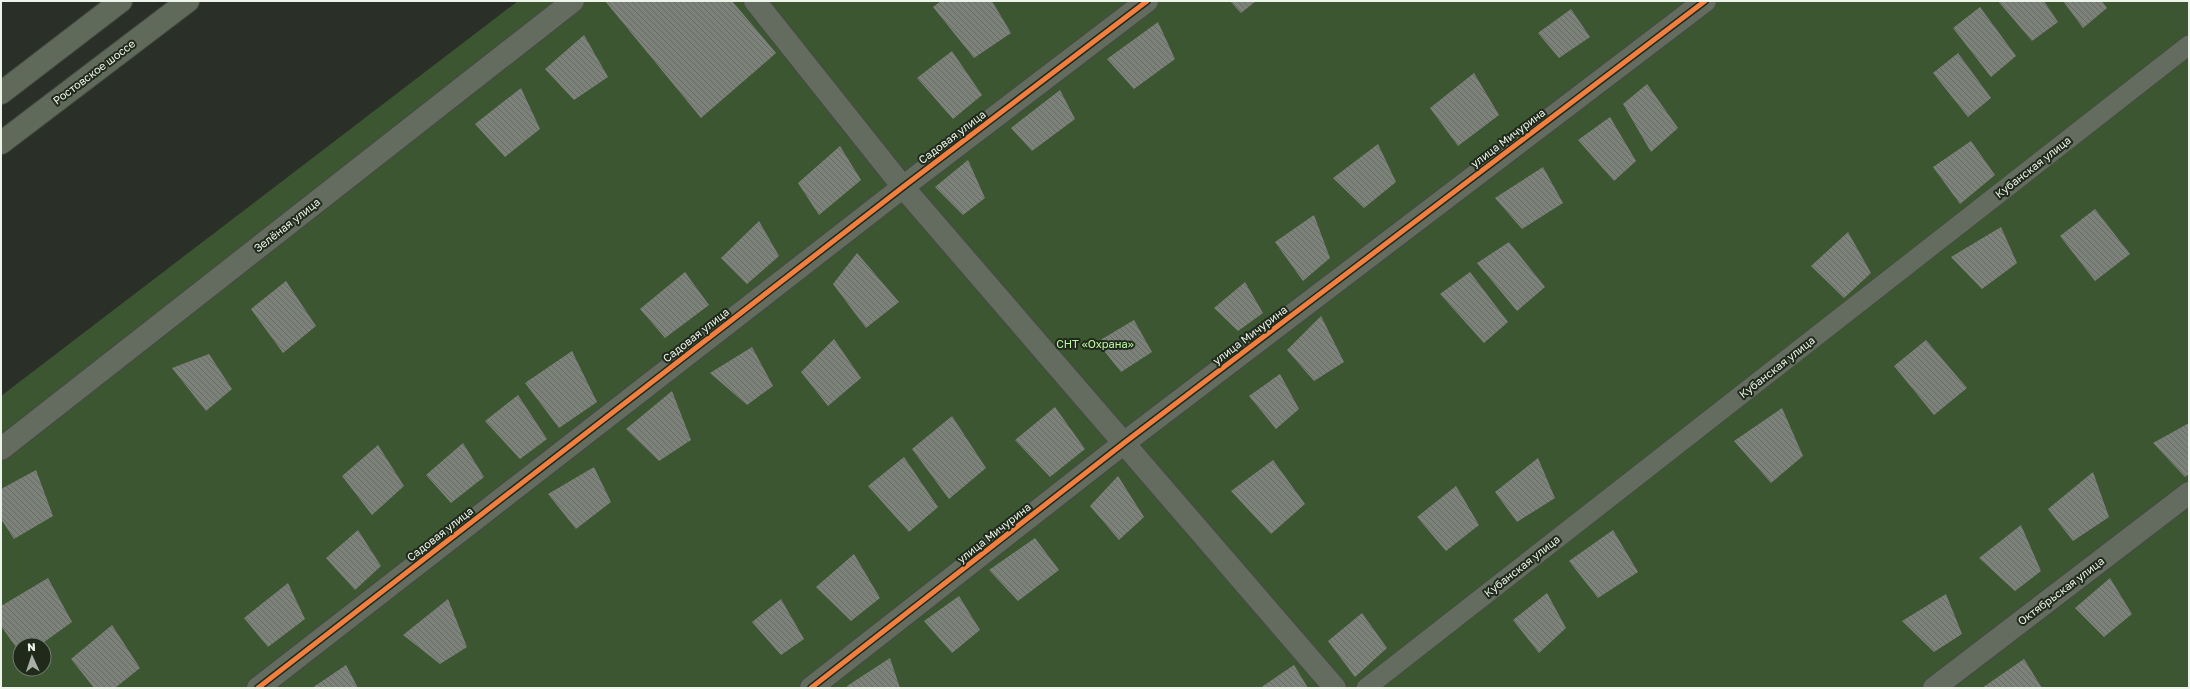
<svg xmlns="http://www.w3.org/2000/svg" width="2190" height="689" font-family="'Golos Text',sans-serif">
<style>
.green{fill:#3c5631;fill-rule:evenodd}
.building{fill:url(#building-back-hatch)}
.lines{fill:none;stroke-linecap:round;stroke-linejoin:round}
.service-casing{stroke:#464b44;stroke-width:20}
.minor-casing{stroke:#464b44;stroke-width:24}
.trunk-casing{stroke:#464b44;stroke-width:24}
.service{stroke:#636c5e;stroke-width:19}
.minor{stroke:#636c5e;stroke-width:22}
.trunk{stroke:#5f6a5a;stroke-width:22}
.cycleway-casing{stroke:#1f2a1b;stroke-width:8}
.cycleway{stroke:#f27e40;stroke-width:5}
.labels{text-anchor:middle;stroke-width:4;stroke-linejoin:round;paint-order:stroke}
.street-label{font-size:11px;fill:#edf4ea;stroke:#1f2a1b}
.park-label{font-size:11px;fill:#bef7a5;stroke:#1f2a1b}
</style>
<defs>
<pattern id="building-back-hatch" width="6" height="6" patternUnits="userSpaceOnUse"><rect width="6" height="6" fill="#7c817a"/><path d="M-1 5l2 2M0 0l6 6M5-1l2 2" fill="none" stroke="#676b65"/></pattern>
</defs>
<rect width="100%" height="100%" fill="#2a3028"/>
<path class="green" d="M518,1h1671v687h-2188v-292zM20,645h24v24h-24z"/>
<path class="building" d="M605,1h127l44,52 -75,65z
M941,1h51l19,32 -37,25 -41,-51z
M1230,1h26l-15,12z
M1998,1h46l14,21 -26,19z
M2063,1h39l5,7 -24,20z
M1980,7l36,49 -25,21 -38,-49z
M1571,9l19,28 -31,21 -21,-25z
M1158,22l17,37 -41,30 -27,-30z
M584,35l24,42 -34,23 -29,-31z
M952,51l30,44 -29,24 -36,-41z
M1958,53l33,45 -23,19 -35,-44z
M1474,73l25,42 -41,31 -28,-38z
M1647,84l31,44 -27,24 -28,-48z
M521,88l19,41 -35,28 -30,-33z
M1060,90l15,29 -43,32 -21,-23z
M1610,117l26,44 -22,20 -36,-41z
M1971,141l24,34 -35,29 -27,-37z
M1378,144l18,38 -32,26 -31,-30z
M840,146l21,34 -42,35 -21,-32z
M968,160l17,38 -22,17 -28,-28z
M1543,167l20,36 -41,26 -27,-31z
M2095,209l35,45 -35,27 -35,-45z
M1314,215l16,43 -27,23 -28,-39z
M759,221l20,35 -32,28 -26,-26z
M2001,227l16,36 -35,26 -31,-32z
M1848,232l23,41 -27,25 -33,-32z
M1509,242l36,45 -28,24 -40,-48z
M857,253l42,49 -33,26 -33,-44z
M685,272l24,33 -44,33 -25,-29z
M1470,272l38,50 -24,21 -44,-49z
M286,281l30,45 -33,27 -32,-44z
M1245,282l18,31 -25,18 -24,-23z
M1321,316l23,46 -30,19 -27,-31z
M1134,320l18,32 -31,20 -24,-30z
M834,339l27,39 -33,28 -27,-34z
M1926,340l41,48 -33,27 -40,-49z
M752,347l21,39 -26,19 -37,-32z
M572,351l25,51 -38,26 -34,-45z
M209,354l23,35 -26,22 -34,-43z
M1280,374l19,35 -23,20 -27,-33z
M672,391l19,49 -32,21 -33,-32z
M518,395l29,44 -27,20 -35,-38z
M1055,407l30,42 -35,28 -35,-37z
M1782,408l21,48 -32,27 -37,-42z
M952,416l34,52 -37,31 -37,-50z
M2189,423v51l-4,3 -32,-34z
M463,443l21,34 -33,26 -25,-28z
M378,445l26,41 -32,29 -30,-39z
M904,457l34,50 -29,25 -41,-46z
M1538,458l17,40 -38,24 -22,-30z
M1273,460l32,44 -34,30 -40,-43z
M594,467l17,35 -35,27 -28,-35z
M36,470l17,46 -39,23 -13,-20v-30z
M2093,472l16,45 -36,24 -25,-32z
M1118,476l26,41 -25,23 -29,-34z
M1456,486l23,39 -33,26 -29,-34z
M2021,525l20,46 -26,20 -36,-33z
M358,530l23,36 -26,24 -29,-32z
M1613,530l25,42 -40,26 -29,-37z
M1035,538l24,32 -41,31 -29,-31z
M854,554l26,44 -29,23 -35,-34z
M48,578l24,44 -32,23h-20v8l-19,-27v-20z
M2110,578l22,36 -28,23 -29,-29z
M288,583l17,36 -37,28 -24,-29z
M1547,593l19,35 -27,25 -26,-33z
M1946,594l16,40 -28,18 -32,-31z
M959,596l21,34 -28,23 -28,-32z
M448,599l19,48 -27,17 -37,-29z
M781,599l23,40 -23,16 -29,-33z
M1362,613l25,35 -32,29 -27,-36z
M112,625l28,43 -25,20h-21l-23,-29z
M890,658l10,30h-52l-1,-2z
M2024,659l18,29h-60z
M346,665l12,23h-46z
M1294,665l14,23h-48z"/>
<g class="lines">
<g class="service-casing">
<path id="service" d="M1366,688l823,-643"/>
</g>
<g class="minor-casing">
<path id="minor" d="M755,1l148,186 432,501
M1,449l572,-448
M258,688l645,-501 244,-186
M811,688l313,-245 581,-442
M1934,688l255,-195"/>
</g>
<g class="trunk-casing">
<path id="trunk" d="M1,93l120,-92
M1,143l187,-142"/>
</g>
<use href="#service" class="service"/>
<use href="#minor" class="minor"/>
<use href="#trunk" class="trunk"/>
<g class="cycleway-casing">
<path id="cycleway" d="M258,688l645,-501 244,-186
M811,688l313,-245 581,-442"/>
</g>
<use href="#cycleway" class="cycleway"/>
</g>
<g class="labels">
<g class="street-label">
<text transform="translate(94 72) rotate(-37)" y="4">Ростовское шоссе</text>
<text transform="translate(952 137) rotate(-37)" y="4">Садовая улица</text>
<text transform="translate(1508 138) rotate(-37)" y="4">улица Мичурина</text>
<text transform="translate(2033 167) rotate(-38)" y="4">Кубанская улица</text>
<text transform="translate(287 225) rotate(-38)" y="4">Зелёная улица</text>
<text transform="translate(696 335) rotate(-38)" y="4">Садовая улица</text>
<text transform="translate(1250 335) rotate(-37)" y="4">улица Мичурина</text>
<text transform="translate(1777 367) rotate(-38)" y="4">Кубанская улица</text>
<text transform="translate(994 533) rotate(-38)" y="4">улица Мичурина</text>
<text transform="translate(440 534) rotate(-38)" y="4">Садовая улица</text>
<text transform="translate(1522 566) rotate(-38)" y="4">Кубанская улица</text>
<text transform="translate(2061 591) rotate(-37)" y="4">Октябрьская улица</text>
</g>
<g class="park-label">
<text x="1095" y="348">СНТ «Охрана»</text>
</g>
</g>
<rect width="2190" height="689" fill="none" stroke="#edf4ea" stroke-width="4"/>
<g transform="translate(32 657) rotate(357)"><circle r="19" fill="#1f2a1b" stroke="#717b6e"/>
<path d="M0-3L7 15L0 10L-7 15Z" fill="#a9afa6"/>
<text y="-6" font-size="11" font-weight="bold" text-anchor="middle" fill="#edf4ea">N</text>
</g>
</svg>
